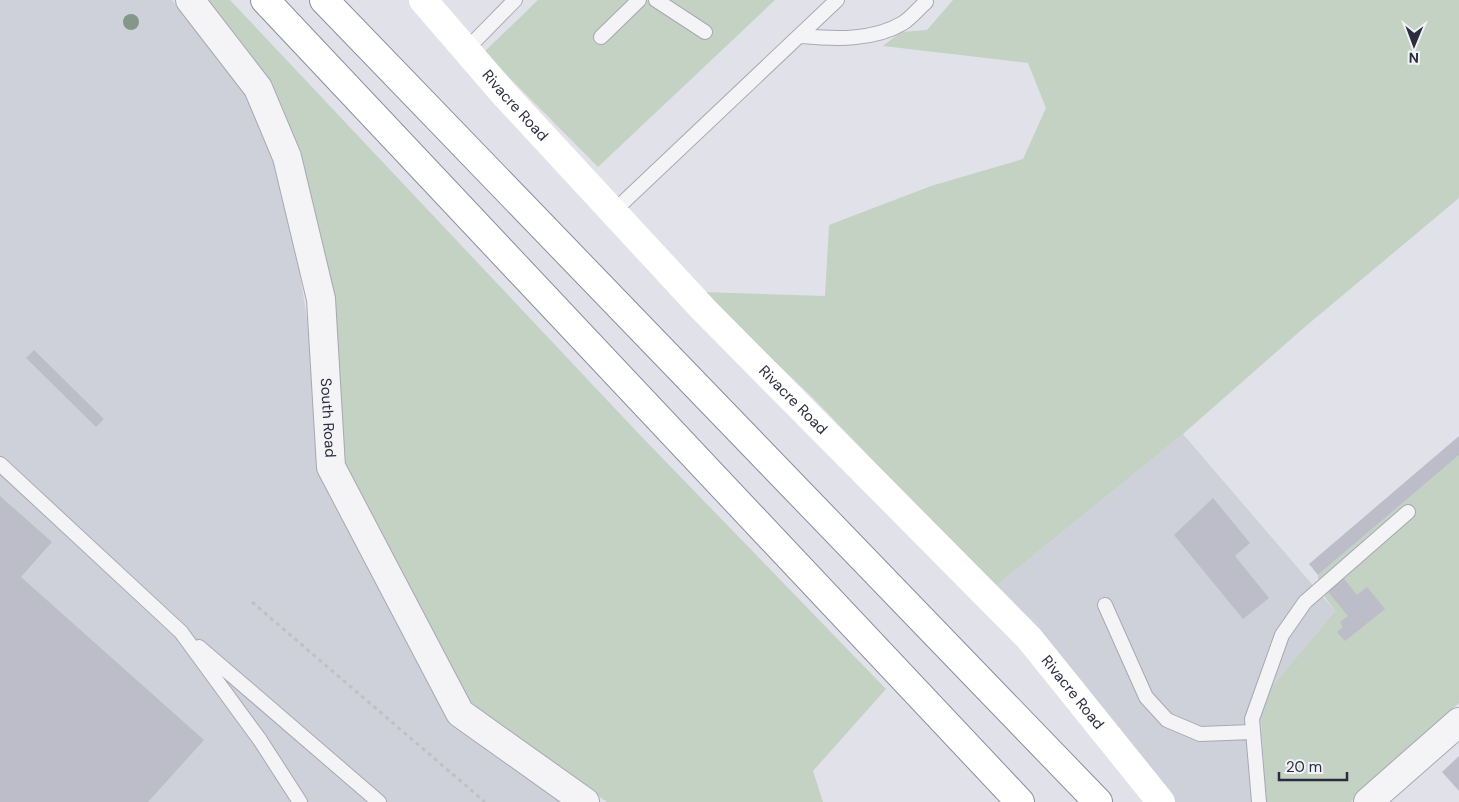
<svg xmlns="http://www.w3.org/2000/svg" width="1459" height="802" font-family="'DM Sans',sans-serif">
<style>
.built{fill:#cfd1da}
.green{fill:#c3d2c3}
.building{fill:#bcbdc8}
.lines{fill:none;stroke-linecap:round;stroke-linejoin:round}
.service-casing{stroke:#a7a8b3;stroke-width:16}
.minor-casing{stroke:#a7a8b3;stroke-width:30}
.motorway-casing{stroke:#8a8d9e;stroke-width:30}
.path{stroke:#c0c0c7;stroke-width:3;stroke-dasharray:4 4;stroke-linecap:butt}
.service{stroke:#f4f4f7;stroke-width:14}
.minor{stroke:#f4f4f7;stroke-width:28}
.secondary{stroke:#fff;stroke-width:28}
.motorway{stroke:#fff;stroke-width:28}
.tree{fill:#859789}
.labels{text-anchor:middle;stroke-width:4.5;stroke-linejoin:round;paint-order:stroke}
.street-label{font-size:15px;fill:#2b2d3f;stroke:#f1f2f6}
</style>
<rect width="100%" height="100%" fill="#e1e2e9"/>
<path class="built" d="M0,0h172l77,95 35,81 47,291 129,246 125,89h-585z
M1183,434l152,177 -75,90 6,101h-102l-178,-208z"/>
<path class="green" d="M190,0h40l409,434 247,255 -73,82 10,31h-216l-123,-88 -32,-29 -121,-218 -44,-310z
M538,0h237l-177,167 -114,-115z
M953,0h506v198l-153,128 -123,108 -197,160 -77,-96 -96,-100 -111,-106 123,4 4,-71 102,-39 92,-27 23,-51 -18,-45 -145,-17 18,-14 26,-2z
M1459,455v248l-108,99h-85l-6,-101 75,-90 -16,-22 -1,-14z"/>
<path class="building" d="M34,350l70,69 -8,8 -70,-69z
M1459,436v19l-141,120 -9,-11z
M0,496l52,46 -31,35 183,163 -56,62h-148z
M1213,498l37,45 -15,13 34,42 -26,21 -69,-84z
M1340,574l17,21 10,-8 18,22 -40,32 -8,-9 6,-5 -3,-5 8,-6 -24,-29z
M1459,756v35l-17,-19z"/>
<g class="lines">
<g class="service-casing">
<path id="service" d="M656,0l49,32
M801,36c34,3 72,5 102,-13 8,-5 15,-14 23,-21
M601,37l38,-37
M466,50l49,-50
M613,212l224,-212
M0,464l181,168 79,108 40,62
M1105,605l41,92 21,23 33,14 52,-2
M199,647l180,155
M1259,802l-7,-83 30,-84 23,-33 103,-90"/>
</g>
<g class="minor-casing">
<g id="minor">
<path id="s1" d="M190,0l68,88 29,69 34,142 10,168 129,246 125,89"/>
<path d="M1368,802l91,-80"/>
</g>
</g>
<g class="motorway-casing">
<path id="motorway" d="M265,0l755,802
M324,0l774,802"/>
</g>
<path class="path" d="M252,602l233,200"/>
<use href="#service" class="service"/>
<use href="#minor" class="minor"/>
<path class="secondary" id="s2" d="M423,0l82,95 199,215 325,328 132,164"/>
<use href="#motorway" class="motorway"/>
</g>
<circle class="tree" cx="131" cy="22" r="8"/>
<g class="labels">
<g class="street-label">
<text dy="5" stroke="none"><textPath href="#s2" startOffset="140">Rivacre Road</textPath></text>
<text dy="5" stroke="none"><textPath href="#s2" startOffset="545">Rivacre Road</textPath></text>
<text dy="5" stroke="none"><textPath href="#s1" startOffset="451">South Road</textPath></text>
<text dy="5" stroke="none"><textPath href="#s2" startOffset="950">Rivacre Road</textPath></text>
</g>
</g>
<g transform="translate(1414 45) rotate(181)" stroke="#f1f2f6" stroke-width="4" paint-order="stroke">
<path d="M0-4L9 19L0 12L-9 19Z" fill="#2b2d3f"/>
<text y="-8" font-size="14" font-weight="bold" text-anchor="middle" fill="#2b2d3f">N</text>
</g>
<path d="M1279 772v8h68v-8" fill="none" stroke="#2b2d3f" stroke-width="2.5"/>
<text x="1286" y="772" font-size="15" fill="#2b2d3f" stroke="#f1f2f6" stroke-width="4" paint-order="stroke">20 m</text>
</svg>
